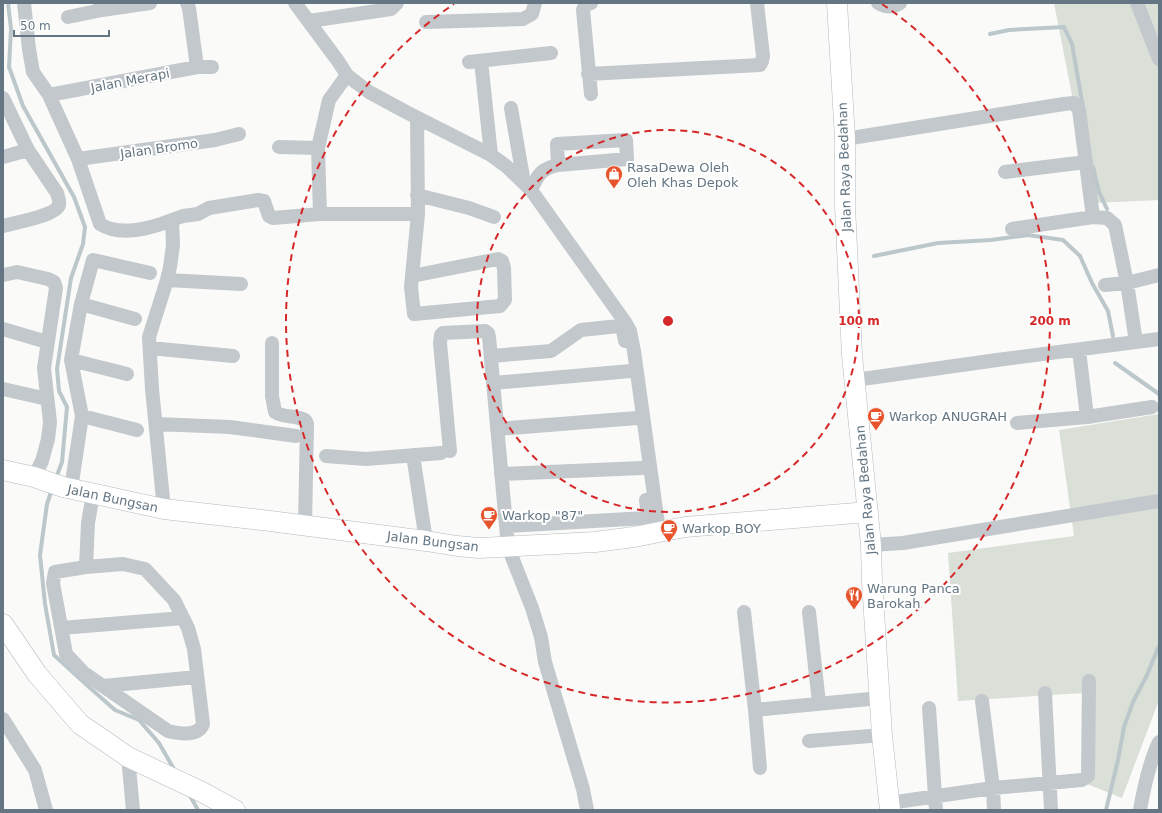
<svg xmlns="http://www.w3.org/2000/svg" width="1162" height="813" font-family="'DejaVu Sans',sans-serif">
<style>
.green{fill:#dadfd7}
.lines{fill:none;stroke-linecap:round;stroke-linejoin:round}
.stream{stroke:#bbc7cb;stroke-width:4}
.secondary-casing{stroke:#b3babf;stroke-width:21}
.street{stroke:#c3c8cc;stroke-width:14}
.secondary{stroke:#fff;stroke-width:20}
.ring{fill:none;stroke:#d62828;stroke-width:2;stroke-dasharray:7 5}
.labels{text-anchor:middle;stroke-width:4;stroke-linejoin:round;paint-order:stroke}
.street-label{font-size:13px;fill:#647683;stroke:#fff}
.poi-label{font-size:13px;fill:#647683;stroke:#fff;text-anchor:start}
.centre{fill:#d62828;stroke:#fff;stroke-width:2}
.ring-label{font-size:12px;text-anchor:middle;font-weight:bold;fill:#d62828;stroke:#fff;stroke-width:4;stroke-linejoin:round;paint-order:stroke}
</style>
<rect width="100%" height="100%" fill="#fafaf8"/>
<path class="green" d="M1054,3h105v197l-66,3z
M1159,414v286l-37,98 -35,-14 -3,-91 -126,8 -10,-148 126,-17 -15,-106z"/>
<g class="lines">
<path class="stream" d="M8,3l3,26 -2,38 14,39 51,91 11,30 -2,17 -12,34 -14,91 2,22 8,16 -5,55 -6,16
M990,34l19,-4 55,-3 8,17 11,63
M1093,167l6,25 8,17
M874,256l64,-13 53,-3 37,-5 35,5 17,16 12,27 16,28 5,25
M1115,363l44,31
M52,489l-5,15 -7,51 5,49 9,51 35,32 26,23 24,10 20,23 16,28
M189,794l9,16
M1106,810l12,-50 6,-33 9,-25 14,-27 12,-29"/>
<g class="secondary-casing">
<path id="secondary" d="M837,3l8,136v67l7,149 19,190 1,37 10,153 8,75
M3,470l31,7 29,10 101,22 98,11 164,21 31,5 22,2 116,-6 39,-5 51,-10 183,-15
M3,624l34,50 43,50 48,33 74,35 33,18"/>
</g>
<path class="street" d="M24,3l5,46 4,23 16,23 29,64 22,65c20,13 52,4 72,-4l1,25 -3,22 -3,13 -18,57 3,52 12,120
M100,3l2,7 48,-7
M187,3l2,5 8,59
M295,3l43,58 9,14 10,8 12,9 37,20 85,43 15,11 25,24 94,132 5,9 4,20 25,180
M878,3c7,4 15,5 22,0
M1137,3l22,56
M68,17l34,-7
M309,21l82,-12 6,-6
M426,22l97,-3 9,-5 3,-11
M481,61l10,94
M469,62l82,-9
M588,74l172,-9 2,-4 1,-5 -6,-53
M347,75l-18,25 -11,48 2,66h98
M591,94l-8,-84 2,-5 6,-2
M49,95l148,-28h15
M3,98l25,52 29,43c1,4 3,8 2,12 -4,11 -45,18 -56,21
M511,108l13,75
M845,139l219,-35 10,-1 5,7 14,107
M279,147l39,1
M3,157l25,-7
M78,159l137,-19 24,-6
M1005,172l81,-10
M531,190c7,-15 9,-21 27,-25l69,-6 -1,-19 -69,4 1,21
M417,195l52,13 25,9
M172,220l11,-4 15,-2 11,-6 49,-8 6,1 5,15 4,2 47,-4
M1012,229l81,-12 14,1 8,7 12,58 9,59
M3,275l14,-3 31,7 6,3 2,6 -12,80 6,54 -2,17 -6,22 -8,16
M412,276l86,-17 4,2 2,7 1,32 -5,6 -86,8 -3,-27 7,-73 -1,-96
M167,280l74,4
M1105,285l22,-2 32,-8
M81,304l54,15
M3,329l44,13
M272,343v53l3,16c9,6 21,3 30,8l2,4 -2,101
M150,348l83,8
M1079,350l8,67
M491,356l60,-5 30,-21 38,-4 4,5 2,10
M71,360l56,14
M855,380l142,-20 162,-21
M493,383l138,-12
M3,389l44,10
M82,416l55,14
M1017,423l70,-6 65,-10
M156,424l74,3 66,9
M497,429l140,-11
M450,451l-10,-108 1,-8 2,-2 42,-2 3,2 1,4 19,210 24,61 9,29 4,25 38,127 4,21
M413,455l13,86
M326,456l40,3 75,-6
M501,474l141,-6
M71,489l11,-73 -11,-56 10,-56 12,-44 57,13
M506,526l140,-8 2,-2 -2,-16
M871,545l32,-2 256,-42
M123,564l22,5 29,31 14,28 6,21 9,75c-5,13 -23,10 -35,7l-84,-58 -18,-19 -13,-71 2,-11 31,-5z
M86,567l2,-44 5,-29
M744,612l11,98 125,-12
M809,612l10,91
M61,628l122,-10
M103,686l94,-9
M1045,693l6,117
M982,701l11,87 1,22
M929,708l7,102
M755,710l5,58
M3,719l32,51 11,40
M809,741l73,-6
M128,757l5,53
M889,803l104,-15 89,-8 6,-4 1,-95
M1140,810c4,-23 9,-47 19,-68"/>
<use href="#secondary" class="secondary"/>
</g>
<g class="ring">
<circle cx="668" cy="321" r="191"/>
<path d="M882 4A382 382 0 1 1 454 4"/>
</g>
<defs>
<g id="shop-pin" transform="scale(0.9)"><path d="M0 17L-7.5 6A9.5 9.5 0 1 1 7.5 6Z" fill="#e7532b" stroke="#fff"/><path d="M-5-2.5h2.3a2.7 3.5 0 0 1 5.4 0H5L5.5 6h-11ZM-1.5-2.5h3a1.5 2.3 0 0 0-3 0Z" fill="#fff"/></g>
<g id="cafe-pin" transform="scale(0.9)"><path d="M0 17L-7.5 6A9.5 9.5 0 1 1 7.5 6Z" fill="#e7532b" stroke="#fff"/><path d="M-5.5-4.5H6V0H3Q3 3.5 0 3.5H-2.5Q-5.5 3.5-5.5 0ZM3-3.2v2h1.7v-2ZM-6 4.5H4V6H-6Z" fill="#fff"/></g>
<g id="restaurant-pin" transform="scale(0.9)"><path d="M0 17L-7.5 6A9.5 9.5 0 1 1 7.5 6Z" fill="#e7532b" stroke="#fff"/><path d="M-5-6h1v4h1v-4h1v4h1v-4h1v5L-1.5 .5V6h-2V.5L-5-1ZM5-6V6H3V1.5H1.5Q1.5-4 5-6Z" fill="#fff"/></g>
</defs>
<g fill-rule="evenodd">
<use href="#shop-pin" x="614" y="174"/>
<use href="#cafe-pin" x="876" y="416"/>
<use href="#cafe-pin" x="489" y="515"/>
<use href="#cafe-pin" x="669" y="528"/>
<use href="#restaurant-pin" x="854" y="595"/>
</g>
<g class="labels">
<g class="street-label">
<text transform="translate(130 80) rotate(-11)" y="5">Jalan Merapi</text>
<text transform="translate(159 148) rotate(-8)" y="5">Jalan Bromo</text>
<text transform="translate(844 167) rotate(-92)" y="5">Jalan Raya Bedahan</text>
<text transform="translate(865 490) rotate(-95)" y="5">Jalan Raya Bedahan</text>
<text transform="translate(113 498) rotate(12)" y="5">Jalan Bungsan</text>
<text transform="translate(433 541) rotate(7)" y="5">Jalan Bungsan</text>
</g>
<g class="poi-label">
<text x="627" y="172">RasaDewa Oleh<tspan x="627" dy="15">Oleh Khas Depok</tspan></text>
<text x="889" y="421">Warkop ANUGRAH</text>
<text x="502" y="520">Warkop "87"</text>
<text x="682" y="533">Warkop BOY</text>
<text x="867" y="593">Warung Panca<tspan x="867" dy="15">Barokah</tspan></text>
</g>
</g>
<circle cx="668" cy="321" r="6" class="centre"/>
<g class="ring-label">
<text x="859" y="325">100 m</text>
<text x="1050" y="325">200 m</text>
</g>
<rect width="1162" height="813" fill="none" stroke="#647683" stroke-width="8"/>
<path d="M14 30v6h95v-6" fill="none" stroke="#647683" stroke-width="2"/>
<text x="20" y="30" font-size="12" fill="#647683" stroke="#ffffff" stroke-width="3" paint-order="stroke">50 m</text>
</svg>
